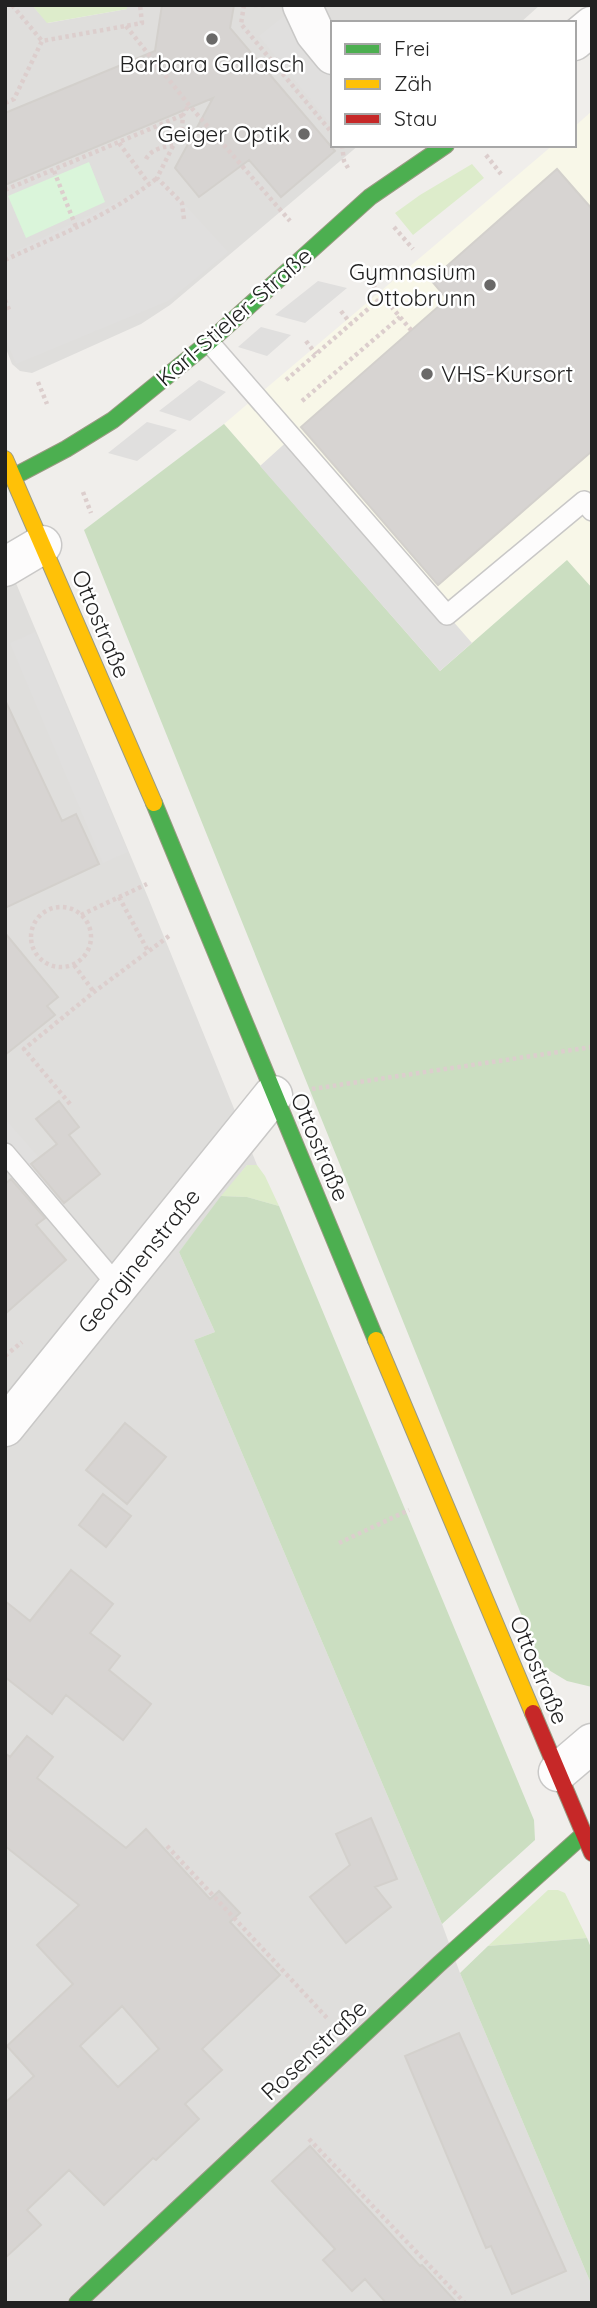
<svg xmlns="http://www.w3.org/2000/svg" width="597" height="2308" font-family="Quicksand,sans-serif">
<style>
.residential{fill:#dfdedc}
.education{fill:#f8f7e8}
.grass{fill:#ddeccb}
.forest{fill:#cbdec1}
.park{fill:#daf5da}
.parking{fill:#e0dfde}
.building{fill:#d7d4d2;stroke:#d3d0cc;stroke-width:2;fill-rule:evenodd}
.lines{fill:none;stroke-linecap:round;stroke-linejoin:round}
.lane-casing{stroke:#c9c8c7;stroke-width:22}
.street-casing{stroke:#c9c8c7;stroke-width:41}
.fast-casing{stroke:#999a82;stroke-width:18}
.slow-casing{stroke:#999a82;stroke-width:18}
.jam-casing{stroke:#999a82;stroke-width:18}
.path{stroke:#dccecd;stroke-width:4.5;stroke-dasharray:3.5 3.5;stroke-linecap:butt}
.lane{stroke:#fdfcfc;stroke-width:19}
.street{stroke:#fdfcfc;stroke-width:38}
.fast{stroke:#4caf50;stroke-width:16}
.slow{stroke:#ffc107;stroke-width:16}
.jam{stroke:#c62828;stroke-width:16}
.poi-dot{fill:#6a6968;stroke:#fff;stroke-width:2.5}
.labels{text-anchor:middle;stroke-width:5;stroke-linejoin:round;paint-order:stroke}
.poi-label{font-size:23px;fill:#222;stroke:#fff;text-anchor:end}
.street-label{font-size:23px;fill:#222;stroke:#fff}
</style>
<rect width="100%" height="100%" fill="#f0eeeb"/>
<path class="residential" d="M5,5h27l16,18 79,-14v-4h413l-20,18h-187v122h26l-189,160 -29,19 -109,49 -12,-2 -8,-7 -7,-18z
M5,557l142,338 110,270h-10l-68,87 36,80 -21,8 248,584 18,49 132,313v17h-587z"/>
<path class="education" d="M592,111v477l-26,-27 -126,110 -216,-247 329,-279h21v-18z"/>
<path class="grass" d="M32,5h95v4l-80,14z
M472,164l12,14 -71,57 -18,-22 25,-18z
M247,1165h10l8,11 14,30 -32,-9 -26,-1z
M548,1890h10l7,3 22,45 -99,8z"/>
<path class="forest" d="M224,424l216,247 127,-111 25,28v1099l-25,-6 -25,-15 -458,-1136z
M221,1196l26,1 32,9 255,614 1,20 -93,84 -248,-584 21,-8 -36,-80z
M587,1938l5,12v336l-132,-313 28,-27z"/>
<path class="park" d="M89,162l16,40 -79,36 -18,-42z"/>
<path class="parking" d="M284,16l49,60v51l-74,-91z
M162,180l66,72 -60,49 -152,63 -11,-27v-81z
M318,281l29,7 -42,35 -30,-8z
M261,327l30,8 -24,21 -29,-9z
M199,380l27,12 -36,29 -31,-10z
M147,422l30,8 -40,31 -29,-8z
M292,437l180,206 -32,28 -180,-205z
M35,632l93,220 -25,11 -93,-220z
M5,1119l59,67 -10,8 -49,-55z"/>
<path class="building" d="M162,5h72l-4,23 105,123 -54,46 -32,-37 -50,37 -24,-29 38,-70 -208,87v-72l150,-62z
M557,169l35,40v242l-154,134 -137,-158 146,-128 -16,-19z
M5,700l57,121 14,-7 23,50 -94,44z
M5,933l53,64 -11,9 8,9 -50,40z
M59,1101l20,26 -10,8 31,39 -36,29 -33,-39 26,-20 -21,-25z
M11,1179l34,39 -9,7 30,35 -61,54v-130z
M125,1423l41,34 -39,47 -41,-34z
M103,1494l28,22 -25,31 -27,-22z
M71,1570l42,34 -23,29 30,23 -11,14 42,34 -28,36 -57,-45 -14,19 -47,-37v-76l25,20z
M27,1736l26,21 -16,21 89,70 20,-19 64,70 9,-8 21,22 -10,9 50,53 -78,74 20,21 -37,34 14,15 -43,41 -3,-2 -49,47 -35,-35 -42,40 14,15 -36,33v-155l29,-27 -27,-30 66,-62 -36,-39 42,-40 -74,-59v-93l5,4zM122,2006l37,43 -41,38 -38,-41z
M371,1818l26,61 -22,8 16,20 -45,36 -36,-46 40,-32 -14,-31z
M459,2033l107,238 -54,23 -21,-48 -5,2 -81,-192z
M310,2146l110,120 2,-1 35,38h-71l-21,-24 -13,12 -29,-31 12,-11 -63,-68z"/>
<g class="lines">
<g class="lane-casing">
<path id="lane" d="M209,342l238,273 137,-114 8,10
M5,1153l113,133"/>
</g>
<g class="street-casing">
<path id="street" d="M302,5l13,28 18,22
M574,41l18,-15
M5,567l37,-22
M5,1427l268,-332
M558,1772l34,-29"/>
</g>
<g class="fast-casing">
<path id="fast" d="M13,477l53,-28 47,-29 96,-78 161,-145 76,-52
M154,803l222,537
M77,2303l362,-339 145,-130"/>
</g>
<g class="slow-casing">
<path id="slow" d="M5,459l149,344
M376,1340l157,373"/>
</g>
<g class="jam-casing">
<path id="jam" d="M533,1713l59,140"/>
</g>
<path class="path" d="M12,5l30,36
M244,5l-3,19 92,110
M254,5h12
M126,26l63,79 101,116
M5,103l9,-4 28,-58 100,-18 -2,-18
M119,143l30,41
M342,145l2,16 4,7
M486,155l15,19
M146,159c5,-10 18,-12 28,-14
M54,171l22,56
M5,190l178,-75
M184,219l-2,-16 -25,-25 25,-50 1,-13 6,-10
M394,227l19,22
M5,260c52,-24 108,-46 152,-82
M373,285l38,45
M5,300l5,12
M341,311l10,13
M306,341l10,13
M286,380l97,-84
M38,382l9,22
M302,401l98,-84
M83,492l8,21
M119,897l29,54
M31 937a30 30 0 1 1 60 0a30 30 0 1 1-60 0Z
M81,915l66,-31
M74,965l20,27
M312,1089l280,-42
M70,1104l-46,-55 70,-57 75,-56
M5,1356l17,-14
M339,1543l70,-33
M167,1846l161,173
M309,2139l156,164"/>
<use href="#lane" class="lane"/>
<use href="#street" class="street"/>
<use href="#fast" class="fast"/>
<use href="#slow" class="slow"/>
<use href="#jam" class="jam"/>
</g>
<g class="poi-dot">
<circle cx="212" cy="39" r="7"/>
<circle cx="304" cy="134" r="7"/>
<circle cx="490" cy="285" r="7"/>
<circle cx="427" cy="374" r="7"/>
</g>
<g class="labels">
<g class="poi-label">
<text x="212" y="72" text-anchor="middle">Barbara Gallasch</text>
<text x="290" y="142">Geiger Optik</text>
<text x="476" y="280">Gymnasium<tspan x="476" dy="26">Ottobrunn</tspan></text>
<text x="441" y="382" text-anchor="start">VHS-Kursort</text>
</g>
<g class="street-label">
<text transform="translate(234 317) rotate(-41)" y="8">Karl-Stieler-Straße</text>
<text transform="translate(101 624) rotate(67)" y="8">Ottostraße</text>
<text transform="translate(320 1147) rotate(67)" y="8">Ottostraße</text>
<text transform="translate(139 1261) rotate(-51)" y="8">Georginenstraße</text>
<text transform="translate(539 1670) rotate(67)" y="8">Ottostraße</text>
<text transform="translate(314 2050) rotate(-43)" y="8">Rosenstraße</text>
</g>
</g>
<rect width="597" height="2308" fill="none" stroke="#222222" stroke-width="14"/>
<rect x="331" y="21" width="245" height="126" fill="#ffffff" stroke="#a7a7a7" stroke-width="2"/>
<rect x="345" y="44" width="35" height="10" fill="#4caf50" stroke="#a7a7a7" stroke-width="2"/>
<text x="394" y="56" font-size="21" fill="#222222">Frei</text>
<rect x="345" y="79" width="35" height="10" fill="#ffc107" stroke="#a7a7a7" stroke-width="2"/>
<text x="394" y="91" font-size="21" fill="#222222">Zäh</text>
<rect x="345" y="114" width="35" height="10" fill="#c62828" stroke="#a7a7a7" stroke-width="2"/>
<text x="394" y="126" font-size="21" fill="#222222">Stau</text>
</svg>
